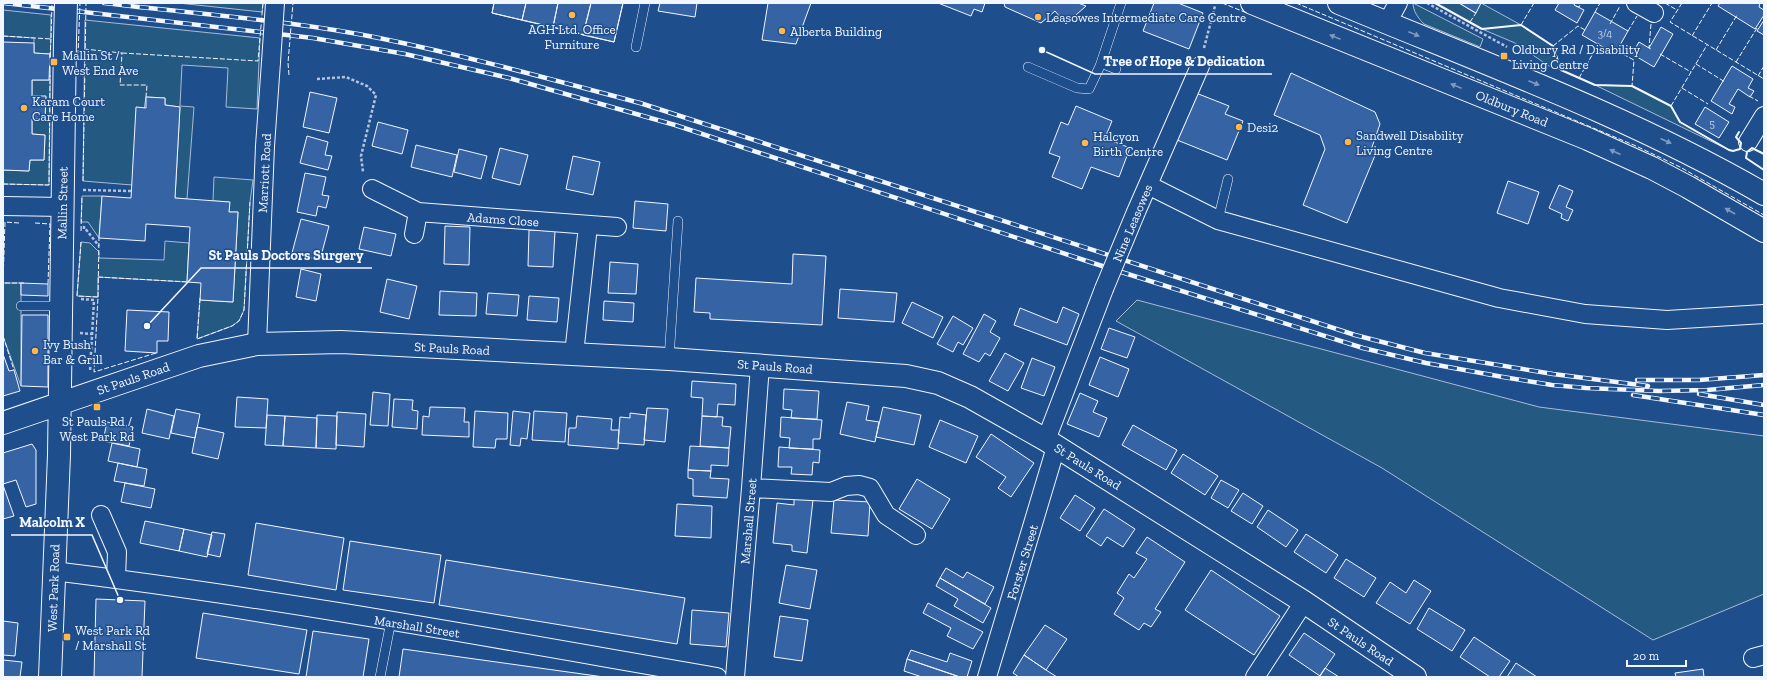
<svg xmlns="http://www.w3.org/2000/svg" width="1767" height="680" font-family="'Zilla Slab',serif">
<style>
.green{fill:#245a82;stroke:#a8bbd7}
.building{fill:#3563a3;stroke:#f2f6ff}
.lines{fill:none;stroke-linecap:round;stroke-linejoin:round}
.lane-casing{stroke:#f2f6ff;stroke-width:10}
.street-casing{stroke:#f2f6ff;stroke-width:20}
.secondary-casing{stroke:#f2f6ff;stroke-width:24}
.primary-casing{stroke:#f2f6ff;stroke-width:24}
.path{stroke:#b3c4dc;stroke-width:2.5;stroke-dasharray:3 2;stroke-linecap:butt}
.lane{stroke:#1f4e8c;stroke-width:9}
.street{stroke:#1f4e8c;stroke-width:18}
.secondary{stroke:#1f4e8c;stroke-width:22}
.primary{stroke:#1f4e8c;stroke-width:22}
.rail-casing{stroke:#f2f6ff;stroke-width:4.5}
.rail{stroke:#1f4e8c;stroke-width:3;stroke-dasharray:9;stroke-linecap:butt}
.street-bridge-casing{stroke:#f2f6ff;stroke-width:20;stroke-linecap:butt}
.secondary-bridge-casing{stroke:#f2f6ff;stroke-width:24;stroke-linecap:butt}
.street-bridge{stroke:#1f4e8c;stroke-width:18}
.secondary-bridge{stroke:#1f4e8c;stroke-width:22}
.fence{stroke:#f2f6ff;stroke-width:1;stroke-dasharray:5 2;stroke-linecap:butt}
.wall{stroke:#f2f6ff;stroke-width:2}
.oneway{fill:#7e9ac0}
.poi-dot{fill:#ffb74d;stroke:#1f4e8c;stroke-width:1.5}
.labels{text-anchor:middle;stroke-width:3;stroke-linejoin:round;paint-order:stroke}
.number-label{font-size:11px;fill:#c3d1e8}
.poi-label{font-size:13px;fill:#f2f6ff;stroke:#1f4e8c;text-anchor:start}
.street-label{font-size:13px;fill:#f2f6ff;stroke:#1f4e8c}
.leader{fill:none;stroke:#f2f6ff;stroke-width:1.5}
.callout-dot{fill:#f2f6ff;stroke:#1f4e8c;stroke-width:1.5}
.callout-label{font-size:14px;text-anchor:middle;font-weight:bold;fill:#f2f6ff;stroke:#1f4e8c;stroke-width:3;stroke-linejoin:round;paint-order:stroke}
</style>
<rect width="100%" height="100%" fill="#1f4e8c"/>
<path class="green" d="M178,3h85l-1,9z
M1413,3l70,36 -3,8 -56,-23c-6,-6 -11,-13 -11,-21z
M1435,3h24l16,10 6,-10 40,22 32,21 8,24 -12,-4 -34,-23 -33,-14z
M3,10l48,5 -2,170 -46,-1v-14l26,1 1,-11h14l1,-25 -13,-1v-15h13l1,-22 -14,-1v-16h17l1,-26 -16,-1v-15l-31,-2z
M85,20l175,18 -3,71 -31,-2 2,-39 -46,-3 -2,41 14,1 -7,92 -12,-1 5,-91 -15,-2v-7l-19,-1 -14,88 -49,-4z
M1595,85l37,1 39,20 9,16 49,28z
M214,177l39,3 -3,22 -6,108 -5,11 -7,5 -35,13 3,-39 33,2 5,-90h-9v-10l-16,-1z
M82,196h20l-3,42 -11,-16h-7z
M165,241l24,2 -2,39 -89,-5v20l-21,-1 4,-54 9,1 9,9v6l65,2z
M3,283h18v103l-18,-50z
M1137,300l402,107 225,29v158l-111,46 -271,-172 -266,-147z"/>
<path class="building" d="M494,3h129l-9,39 -122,-29z
M494,3h32l-4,17 -30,-7z
M526,3h32l-5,24 -31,-7z
M558,3h33l-8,32 -30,-8z
M591,3h32l-9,39 -31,-7z
M660,3h37l-2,14 -37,-6z
M768,3h43l-15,41 -34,-4z
M938,3h47l-3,9 -8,-3 -3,7z
M1004,3h74l8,3 -20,18 -11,-13 -14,12 -36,-16z
M1154,3h24l25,10 -14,36 -46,-18z
M1459,3h22l-5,10z
M1559,3h16l-1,2 10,5 -7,13 -22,-13z
M1720,3h40l-1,4 5,3v5l-9,14 -37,-23z
M1595,12l33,19 -13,23 -33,-19z
M1764,20v15l-7,-4z
M1661,27l12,7 -19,33 -22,-13 7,-12 10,6z
M3,42l31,1v10l16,1 -1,26h-17v16h14l-1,23h-13v15l13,1 -1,25h-14l-1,11 -26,-1z
M1732,66l21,13 -5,9 6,3 -4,6 -12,-8 -9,15 6,3 -3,7 -21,-13z
M1291,73l84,39 5,12 -9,26 5,3 -29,70 -44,-18 22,-56 -5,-14 -46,-20z
M310,92l27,6 -8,35 -26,-6z
M1196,93l33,13 -4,8 18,7 -16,39 -50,-20z
M146,97l19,1v7l15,2 -5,91 55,4 -1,10h9l-5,90 -33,-2 1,-17 -14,-1 3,-55 -44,-3 -1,17 -46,-3 3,-42 29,2 5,-91 10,1z
M1076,106l36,15 -7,17 25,10 -11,29 -28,-10 -9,22 -30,-12 8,-20 -11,-4 12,-31 7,3z
M1705,107l24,15 -10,16 -24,-14z
M378,122l30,8 -6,24 -30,-8z
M307,136l21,6 -3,13 7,1 -4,14 -28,-7z
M416,145l41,10 -5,22 -41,-10z
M500,148l28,7 -8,30 -28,-7z
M459,149l28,7 -6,23 -27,-7z
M573,156l27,6 -7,33 -27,-6z
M305,173l21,4 -4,18 7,1 -3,12 -8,-2 -2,10 -19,-4z
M1508,181l31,11 -11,32 -31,-11z
M1559,185l14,6 -7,16 7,3 -5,11 -7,-3 1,-4 -13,-6z
M635,201l33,3 -2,27 -33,-3z
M301,219l28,7 -9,34 -28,-7z
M445,226l25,1 -1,38 -25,-1z
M364,227l32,7 -5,22 -32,-7z
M529,230l26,1 -2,36 -25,-1z
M793,254l33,2 -4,69 -112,-6v-6l-16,-1 2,-34 96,6z
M610,262l28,2 -2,30 -28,-1z
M301,269l20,5 -5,27 -20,-4z
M387,279l30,7 -8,33 -29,-7z
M21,283l27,1v12l-27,-1z
M840,289l57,4 -3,29 -56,-4z
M440,291l37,2 -1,23 -37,-1z
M488,293l31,2 -2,21 -31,-2z
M529,296l30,2 -2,24 -30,-2z
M604,301l30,2 -1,19 -30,-2z
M912,302l31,15 -10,21 -31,-15z
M1063,307l16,7 -12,31 -53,-20 6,-17 37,15z
M127,310l42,2 -1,29h-11v12l-32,-2z
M984,314l12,7 -6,11 10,6 -10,18 -5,-3 -6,9 -16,-8z
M22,315h26v72l-27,-1z
M953,316l20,12 -10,17 -5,-3 -5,10 -16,-8z
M1109,328l26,9 -8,21 -26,-9z
M1005,353l19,10 -16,28 -19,-10z
M3,354l6,17 5,-1 6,21 -17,5z
M1100,357l29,12 -11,28 -29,-12z
M1032,358l23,9 -11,29 -23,-8z
M692,381l44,3 -1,21 -17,-1 -1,13 -15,-1 1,-18 -12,-1z
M784,389l35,2 -2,28 -26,-1 1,-8 -9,-1z
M373,392l17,2 -2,32 -18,-1z
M1080,393l18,8 -5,11 14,6 -8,19 -32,-13z
M237,397l31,2 -2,29 -31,-1z
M394,399l19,1 -1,10 6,1 -1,18 -25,-2z
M847,402l22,4 -3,14 13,2 -4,20 -35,-8z
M430,407l35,1 -1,14h5v15l-47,-2 1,-19 6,1z
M883,407l38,8 -7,30 -38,-8z
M647,408l21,1 -3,33 -21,-2z
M147,409l27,7 -5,23 -27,-6z
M176,409l24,5 -5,24 -24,-5z
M475,411l33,2 -1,26h-11l-1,9 -22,-1z
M513,411l17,2 -3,26 -6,-1 -1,8 -10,-1z
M534,411l33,2 -2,29 -33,-2z
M337,412l29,2 -2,33 -28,-2z
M630,413l16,2 -2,30 -26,-2 2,-26 10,1z
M267,415l18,1 -2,30 -18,-1z
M317,415l20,1 -1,33 -20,-1z
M285,416l32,2 -1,30 -33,-2z
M577,416l35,3 -1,11h8l-1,19 -50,-4 1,-17h7z
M702,416l21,1 -1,9 9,1 -2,21 -29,-2z
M781,417l41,3 -2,19h-7v10l-24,-1 1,-10 -10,-1z
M940,420l38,16 -12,27 -37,-16z
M107,422l26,5 -4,19 -26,-5z
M1133,425l44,25 -11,20 -44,-25z
M197,427l27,6 -6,26 -26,-6z
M991,434l43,29 -23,34 -13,-9 8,-11 -30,-20z
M112,443l28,6 -3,18 -29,-6z
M32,444l4,6v54l-10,3 -10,-27 -13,4v-31z
M690,446l39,2 -1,18 -17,-1v6l-23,-1z
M779,447l41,3 -1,13 -6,-1 -1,13 -21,-1 1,-7h-14z
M1183,454l35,22 -13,19 -34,-22z
M118,463l29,6 -3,17 -30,-5z
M688,470l23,1 -1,7 19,1 -2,19 -34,-2v-17l-5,-1z
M917,479l33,20 -18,30 -33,-20z
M1221,480l18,10 -11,18 -17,-10z
M125,483l30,6 -4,19 -30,-6z
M3,485l11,31 -11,3z
M1243,493l20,13 -11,18 -21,-13z
M1075,495l20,13 -15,23 -20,-13z
M794,498l19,2 -6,53 -15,-2v-6l-19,-2 4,-40 17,2z
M834,500l36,2 -2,34 -37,-3z
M677,504l35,2 -1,32 -36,-2z
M1104,509l31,20 -12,18 -16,-10 -6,9 -15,-10z
M1268,510l30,20 -12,17 -29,-20z
M145,521l39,8 -5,22 -39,-8z
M256,523l88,15 -8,52 -88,-15z
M184,529l28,6 -5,22 -28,-6z
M212,532l13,2 -5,23 -13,-3z
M1306,534l32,21 -12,18 -32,-21z
M1147,537l38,25 -30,47 6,3 -10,15 -7,-4 -5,7 -25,-16 10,-16 -7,-5 12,-19 5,4 13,-19 -11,-6z
M350,541l91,14 -7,48 -91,-13z
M1346,559l30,19 -12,19 -30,-19z
M446,560l239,38 -8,46 -238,-39z
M786,565l31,5 -7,39 -31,-6z
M946,568l17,10 4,-6 27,15 -9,17 -45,-26z
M1211,570l69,46 -26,39 -69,-45z
M940,578l51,30 -8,15 -29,-17 4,-7 -22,-13z
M1414,580l17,11 -21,33 -34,-21 14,-21 16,11z
M96,599l49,2 -3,76h-48z
M928,603l55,29 -10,17 -26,-13 4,-8 -28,-15z
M1429,608l36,22 -13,21 -35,-22z
M692,610l37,3 -3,34 -36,-3z
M203,613l104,17 -8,44 -103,-16z
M780,616l28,4 -6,41 -28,-4z
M3,621l15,2 -3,33 -12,-1z
M1045,625l22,14 -21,31 -22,-15z
M313,631l56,8 -6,38h-57z
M1304,633l31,21 -15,22 -31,-21z
M1474,637l36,24 -11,16h-9l-30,-20z
M403,649l201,28h-205z
M911,650l36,12 3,-9 22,8 -5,16h-7l-53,-18z
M1024,655l22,15 11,7h-38l-6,-4z
M907,659l53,18h-38l-18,-6z
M3,660l19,2 -2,15h-17z
M1516,663l21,14h-30z
M1325,668l14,9h-20z
M1703,669l1,8h-28l-1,-4z"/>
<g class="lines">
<g class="lane-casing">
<path id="lane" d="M636,47l9,-44
M1101,63l15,6
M1028,67l49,21 12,1 11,-23 21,-63
M1218,220l10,-41
M21,306h41
M669,359l9,-138
M380,677l11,-56"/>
</g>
<g class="street-casing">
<path id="street" d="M1636,3l18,10
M1387,23l11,-20
M1748,142l16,-26
M1148,185l70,35 281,78 86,16 82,6 97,-6
M372,189l46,23 199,15
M3,206l60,1
M1136,212l64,-146
M414,234l4,-22
M257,344l8,-198 6,-84
M574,354l14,-128
M1046,440l58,-151
M751,488l80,4 15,-6 13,-1 11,3 16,27 30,20
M101,515l16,37 -1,26
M53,571c223,27 444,68 664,106
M1753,658l11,-3
M735,677l16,-189 9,-123
M987,677l69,-230
M1255,677l49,-75"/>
</g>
<g class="secondary-casing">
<path id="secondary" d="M3,423l196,-67 58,-12 84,-2 328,17 237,17 32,7 32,14 76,43 258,162 111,75
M50,677l9,-222 6,-416"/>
</g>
<g class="primary-casing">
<path id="primary" d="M1252,3l336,136 64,29 36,19 76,44
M1339,3c144,60 290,113 425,191"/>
</g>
<path class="path" d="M1427,3l80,44
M1204,48l11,-42
M317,79l29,-2 21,9 9,9 -15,61 2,16
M83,190l48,1
M84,229v-2l15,19
M81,299l13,1 -4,71
M80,333l12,1"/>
<use href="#lane" class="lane"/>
<use href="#street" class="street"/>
<use href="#secondary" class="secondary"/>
<use href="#primary" class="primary"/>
<g class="rail-casing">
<path id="rail" d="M4,3l309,35 92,16 104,24 166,47 424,140 264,83 63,15 77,14 49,8 34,3 73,3 48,-1 57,-5
M104,3c91,11 185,17 275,35 88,18 175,42 261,65l715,232 70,18 128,21 95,12
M1637,380h62l65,-5
M1699,394l65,11
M1633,395l131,20"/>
</g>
<use href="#rail" class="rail"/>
<g class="street-bridge-casing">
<path id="street-bridge" d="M271,62l4,-59
M1104,289l32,-77"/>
</g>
<g class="secondary-bridge-casing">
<path id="secondary-bridge" d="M65,39l1,-36"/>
</g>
<use href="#street-bridge" class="street-bridge"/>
<use href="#secondary-bridge" class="secondary-bridge"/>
<path class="fence" d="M1222,3l25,10
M1296,3l340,143 44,21 84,48
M1665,3l12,7
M1682,3l-12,19 94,57
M1576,6l3,1 2,-4
M1595,12l5,-9
M1470,22l6,-9
M1610,24l10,-18
M1651,24l-2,24 2,1
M1521,25l13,-22
M1628,31l9,-15
M3,36l48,3 1,-36
M1692,36l20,-33
M1553,46l25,-20 7,4
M84,49l38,4 -2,32h27l-1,12
M1716,50l21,-35
M1617,51l17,9 -2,26
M122,53l136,8 5,-58
M1660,54l31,18
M78,55l2,-52
M50,57l1,-18
M1736,62l21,-34
M1696,64l29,18
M289,75l-1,-12 5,-60
M1758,76l6,-10
M1579,78l20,-35
M1682,88l26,16
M1749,96l9,5
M1671,106l36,-61
M83,181l3,-178
M3,184l46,1 1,-110
M19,223l-14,-1 -2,61h21
M35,223l15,1 -2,60h-2
M81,231l1,-35
M81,242l-4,54 21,1 -4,75 62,-19
M98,277l91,5
M98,297l1,-59
M200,298l-3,41 35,-13 7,-5 5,-11 6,-108
M3,336l11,34"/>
<path class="wall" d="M1435,3l47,26 39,-4 32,21 8,24 34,15 37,1 39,20 9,16 49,28 4,1 7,-2 1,-6 -5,-6 3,-5
M1764,154l-12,-6 -5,4 -1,6 18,12"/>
</g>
<defs><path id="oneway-solid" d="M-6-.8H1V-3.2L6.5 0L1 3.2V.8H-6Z"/></defs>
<g class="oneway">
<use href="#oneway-solid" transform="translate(1414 34) rotate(22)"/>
<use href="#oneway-solid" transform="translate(1335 37) rotate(-158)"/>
<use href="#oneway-solid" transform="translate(1534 83) rotate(23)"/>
<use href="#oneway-solid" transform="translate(1456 86) rotate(-158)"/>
<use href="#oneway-solid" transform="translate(1666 141) rotate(25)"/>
<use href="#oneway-solid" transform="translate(1615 152) rotate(-156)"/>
<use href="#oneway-solid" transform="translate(1730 211) rotate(-150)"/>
</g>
<g class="poi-dot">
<circle cx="572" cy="15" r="4"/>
<circle cx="1038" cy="17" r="4"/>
<circle cx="782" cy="31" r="4"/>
<rect x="1500" y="52" width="8" height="8" rx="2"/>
<rect x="50" y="58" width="8" height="8" rx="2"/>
<circle cx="24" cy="108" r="4"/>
<circle cx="1239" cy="127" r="4"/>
<circle cx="1348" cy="142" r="4"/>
<circle cx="1085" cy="143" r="4"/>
<circle cx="35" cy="351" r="4"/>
<rect x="93" y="403" width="8" height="8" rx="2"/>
<rect x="63" y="633" width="8" height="8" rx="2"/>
</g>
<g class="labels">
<g class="number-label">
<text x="1605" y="37">3/4</text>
<text x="1712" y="127">5</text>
</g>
<g class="poi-label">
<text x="1046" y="22">Leasowes Intermediate Care Centre</text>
<text x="572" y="34" text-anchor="middle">AGH Ltd. Office<tspan x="572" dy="15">Furniture</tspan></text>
<text x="790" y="36">Alberta Building</text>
<text x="1512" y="54">Oldbury Rd / Disability<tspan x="1512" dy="15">Living Centre</tspan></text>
<text x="62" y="60">Mallin St /<tspan x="62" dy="15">West End Ave</tspan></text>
<text x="32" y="106">Karam Court<tspan x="32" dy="15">Care Home</tspan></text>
<text x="1247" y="132">Desi2</text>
<text x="1356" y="140">Sandwell Disability<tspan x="1356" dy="15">Living Centre</tspan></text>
<text x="1093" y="141">Halcyon<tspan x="1093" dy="15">Birth Centre</tspan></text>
<text x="43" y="349">Ivy Bush<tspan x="43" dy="15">Bar &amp; Grill</tspan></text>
<text x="97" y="426" text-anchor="middle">St Pauls Rd /<tspan x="97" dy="15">West Park Rd</tspan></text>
<text x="75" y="635">West Park Rd<tspan x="75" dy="15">/ Marshall St</tspan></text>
</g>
<g class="street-label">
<text transform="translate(1512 108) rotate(22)" y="5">Oldbury Road</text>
<text transform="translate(264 173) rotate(-87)" y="5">Marriott Road</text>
<text transform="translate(62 203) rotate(-89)" y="5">Mallin Street</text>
<text transform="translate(503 219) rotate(4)" y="5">Adams Close</text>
<text transform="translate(1132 223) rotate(-67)" y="5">Nine Leasowes</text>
<text transform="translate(452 348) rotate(3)" y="5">St Pauls Road</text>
<text transform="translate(775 366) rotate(4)" y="5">St Pauls Road</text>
<text transform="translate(133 378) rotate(-19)" y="5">St Pauls Road</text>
<text transform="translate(1088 466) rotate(32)" y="5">St Pauls Road</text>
<text transform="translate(748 521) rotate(-85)" y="5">Marshall Street</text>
<text transform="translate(1022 562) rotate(-73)" y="5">Forster Street</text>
<text transform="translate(53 588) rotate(-88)" y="5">West Park Road</text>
<text transform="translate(417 626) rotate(9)" y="5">Marshall Street</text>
<text transform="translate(1361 641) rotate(34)" y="5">St Pauls Road</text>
</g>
</g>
<path class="leader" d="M1042 50L1095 74H1272M147 326L201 268H372M120 600L92 535H11"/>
<g class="callout-dot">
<circle cx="1042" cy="50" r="4"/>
<circle cx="147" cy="326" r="4"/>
<circle cx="120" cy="600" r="4"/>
</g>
<g class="callout-label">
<text x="1184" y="66">Tree of Hope &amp; Dedication</text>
<text x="286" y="260">St Pauls Doctors Surgery</text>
<text x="52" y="527">Malcolm X</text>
</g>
<rect width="1767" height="680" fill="none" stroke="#f2f6ff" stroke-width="8"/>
<path d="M1627 660v6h59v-6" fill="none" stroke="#f2f6ff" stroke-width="2"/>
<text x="1633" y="660" font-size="12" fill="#f2f6ff" stroke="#1f4e8c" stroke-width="3" paint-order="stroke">20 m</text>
</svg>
